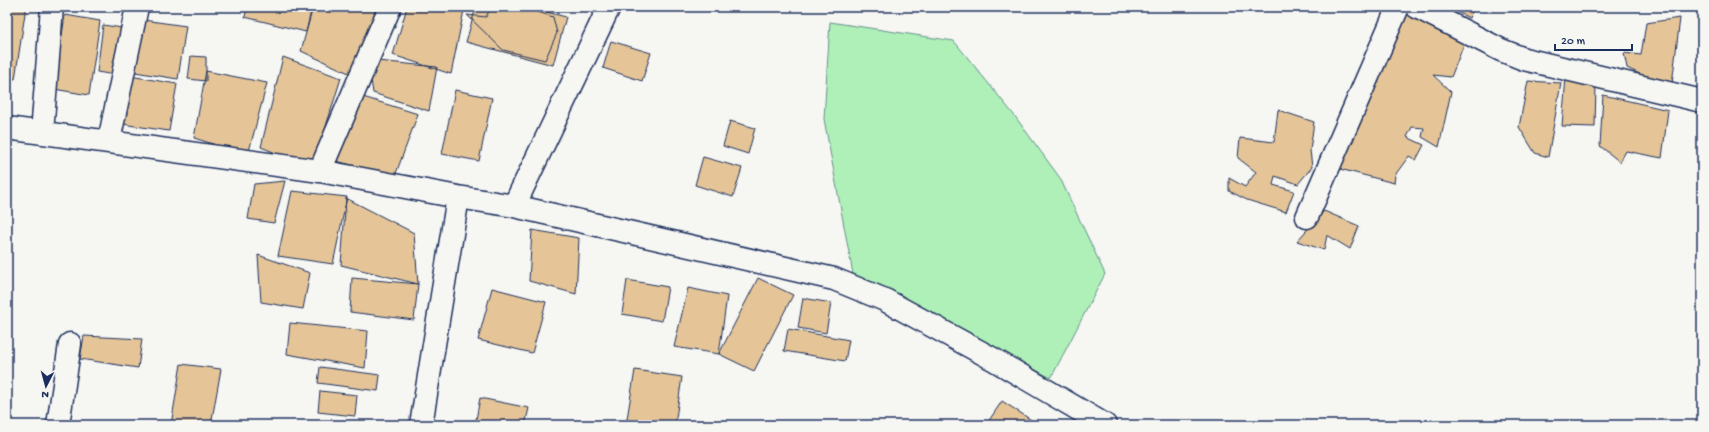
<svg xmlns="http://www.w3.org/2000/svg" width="1709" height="432" font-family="'Gochi Hand',sans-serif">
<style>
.green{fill:#aff0b8;stroke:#65908b}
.building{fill:#e5c597;stroke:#1b2f5e}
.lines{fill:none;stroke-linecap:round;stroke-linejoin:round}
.minor-casing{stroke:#1b2f5e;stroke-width:25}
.minor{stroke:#f6f6f2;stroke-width:22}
</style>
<rect width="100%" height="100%" fill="#f6f6f2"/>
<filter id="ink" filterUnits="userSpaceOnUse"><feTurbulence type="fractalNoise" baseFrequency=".025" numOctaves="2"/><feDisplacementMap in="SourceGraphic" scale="8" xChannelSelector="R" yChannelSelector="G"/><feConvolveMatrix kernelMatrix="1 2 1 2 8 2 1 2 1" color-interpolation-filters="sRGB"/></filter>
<g filter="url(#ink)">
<path class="green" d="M830,22l124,19 60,74 46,63 45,96 -54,104 -198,-104 -29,-155z"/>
<path class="building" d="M7,7h19l-11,72 -8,-1z
M247,7h65l-6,25 -61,-15z
M313,7h64l-26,67 -50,-23z
M407,7h44l13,3 -13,64 -58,-19z
M476,7h51l39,10 -13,48 -87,-23z
M491,7h32l30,10 4,16 -12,27 -42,-10 -36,-35 19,2z
M1448,7h26l-5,11z
M1407,14l59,25 -15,38 -18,-2 18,17 -12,55 -17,-10 2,-9 -12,-1 -5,10 17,8 -8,15 -7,-4 -14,19 -1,8 -58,-15z
M65,15l35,6 -11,74 -35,-6z
M1680,18l-8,66 -26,-7 -19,-9 -3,-15 17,2 5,-32z
M143,20l43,6 -8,53 -43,-7z
M103,25l19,3 -7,47 -18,-3z
M611,41l40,12 -9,28 -39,-13z
M191,56l15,1v24l-18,-2z
M283,57l58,21 -28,90 -52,-21z
M368,60l69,7 -8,44 -56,-18z
M206,71l61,12 -19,72 -54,-17z
M130,76l47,8 -8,47 -47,-7z
M1566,77l30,7 -1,43 -33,-1z
M1528,81l33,2 -13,74 -13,-4 -16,-26z
M455,90l37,8 -13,63 -37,-7z
M1603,95l65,15 -6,48 -36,-7 -6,11 -20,-16z
M363,97l55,17 -23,62 -59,-15z
M1278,110l36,12 -4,28 2,17 -14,17 -23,-8 -2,9 21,6 -8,21 -39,-12 -18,-9v-13l16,9 11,-15 -18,-14 2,-20 34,4z
M730,121l25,7 -7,26 -25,-8z
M703,157l39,11 -9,29 -38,-12z
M285,181l-11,42 -26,-4 6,-35z
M292,191l55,6 -14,67 -55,-8z
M346,198l68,35 4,51 -77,-19z
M1324,211l35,15 -9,23 -23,-14 -3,15 -27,-9z
M532,230l47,8 -3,56 -47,-13z
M258,255l52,18 -7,36 -42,-7z
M352,278l66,6 -4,36 -64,-8z
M758,278l35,17 -39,76 -35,-17z
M627,280l41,7 -6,34 -40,-7z
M492,288l54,14 -14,51 -54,-13z
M688,288l39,8 -8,58 -45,-7z
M803,298l28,5 -5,30 -28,-5z
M290,323l78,8 -3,37 -78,-14z
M788,329l61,11 -4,21 -61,-10z
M84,336l58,3 -4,29 -58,-9z
M181,364l40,5 -10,56h-40z
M320,367l60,8 -2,16 -60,-8z
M635,370l47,7 -7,48h-49z
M320,391l37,4 -2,21 -37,-4z
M480,398l49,10 -4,17h-50z
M1002,401l37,24h-53z"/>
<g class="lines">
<g class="minor-casing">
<path id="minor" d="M1417,7l84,43 23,9 178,42
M7,128l313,43 138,26 56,9 320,73 51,21 108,59 112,66
M42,133l10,-126
M109,141l28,-134
M320,171l70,-164
M514,206l95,-199
M1307,217l91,-210
M58,425l12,-81
M421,425l37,-228"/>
</g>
<use href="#minor" class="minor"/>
</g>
</g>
<rect width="1709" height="432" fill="none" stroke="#f6f6f2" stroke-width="24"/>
<rect x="12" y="12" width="1685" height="408" fill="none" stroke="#1b2f5e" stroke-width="1.5" filter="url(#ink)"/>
<g transform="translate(46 386) rotate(186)" stroke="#f6f6f2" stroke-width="3" paint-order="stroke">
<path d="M0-3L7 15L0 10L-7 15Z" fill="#1b2f5e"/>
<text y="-6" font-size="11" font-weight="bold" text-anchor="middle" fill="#1b2f5e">N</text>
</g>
<path d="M1555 44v6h77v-6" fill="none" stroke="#1b2f5e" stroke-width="2"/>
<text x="1561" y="44" font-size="12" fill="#1b2f5e" stroke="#f6f6f2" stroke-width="3" paint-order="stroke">20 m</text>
</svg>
